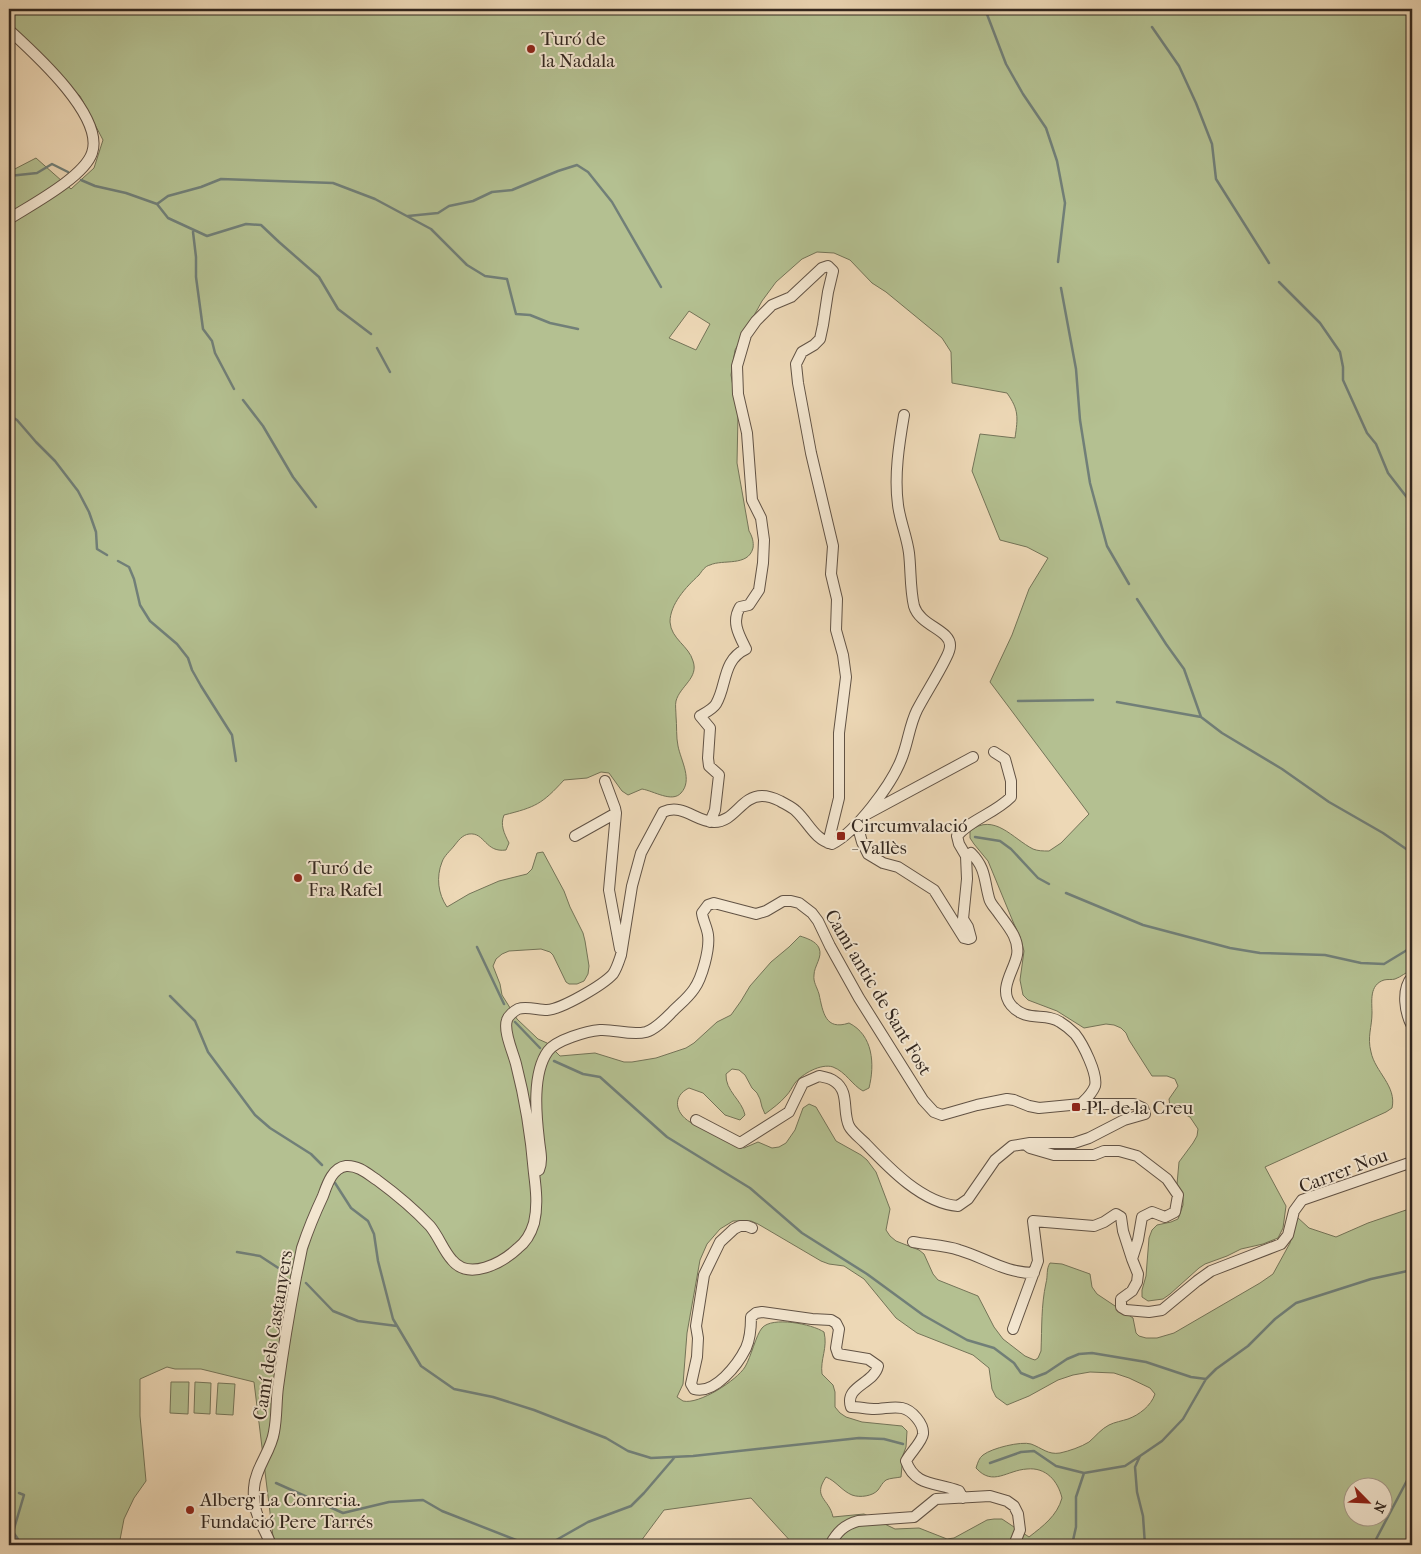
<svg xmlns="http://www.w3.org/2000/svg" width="1421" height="1554" font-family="'IM FELL French Canon',serif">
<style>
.green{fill:#b4c091;stroke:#747458;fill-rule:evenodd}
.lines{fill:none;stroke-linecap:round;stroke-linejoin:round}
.stream{stroke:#717f78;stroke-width:2.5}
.minor-casing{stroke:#625345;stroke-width:12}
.minor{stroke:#f3e6d0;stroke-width:10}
.poi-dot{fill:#8f2418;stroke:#f3e6d0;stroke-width:2}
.labels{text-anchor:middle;stroke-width:4;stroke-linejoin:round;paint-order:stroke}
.poi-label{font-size:19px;fill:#33271f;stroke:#f3e6d0;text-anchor:start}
.street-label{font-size:19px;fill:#33271f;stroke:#f3e6d0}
</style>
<rect width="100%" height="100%" fill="#edd8b6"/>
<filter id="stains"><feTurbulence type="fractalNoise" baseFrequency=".004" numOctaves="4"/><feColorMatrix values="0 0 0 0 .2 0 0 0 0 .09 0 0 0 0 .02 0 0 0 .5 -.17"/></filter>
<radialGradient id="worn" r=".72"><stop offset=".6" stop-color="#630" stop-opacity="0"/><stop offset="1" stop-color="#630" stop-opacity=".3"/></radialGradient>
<path class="green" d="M9,9h1403v961c-6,2 -11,7 -17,9 -3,1 -7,0 -11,1 -15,5 -12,21 -12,33 0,14 -5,24 -1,39 4,20 26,34 21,56l-6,4 -121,55 21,39 -3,22 -5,10 -15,6 -22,5 -14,7 -22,8 -6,4 -29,26 -7,5 -15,2 -6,-4v-7l4,-14 3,-38 3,-8 5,-5 14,-3 7,-3 5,-14v-7l-6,-14 2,-22 14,-19 4,-7 1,-7 -8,-12 -20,-10 -1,-8 9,-13 -3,-7 -8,-3h-15l-23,-36 -3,-7 -5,-5 -7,-3 -8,-1 -22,4 -27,-17 -29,-11 -5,-5 -3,-15 4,-29 -4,-14 -6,-13 -26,-63 -14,-17 -4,-6v-7c24,-19 43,8 63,18 5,2 10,2 16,2l12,-8 28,-29 -99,-132 22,-47 17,-46 19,-31 -21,-11 -27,-7 -28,-69 8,-37 35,4c3,-21 4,-28 -8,-45l-55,-10 -1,-31 -9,-14 -56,-46 -14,-9 -22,-23 -16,-7 -17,-1 -15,7 -26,23 -14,19 -27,49 -4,25 7,40 -1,48 12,68c3,5 5,11 4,17 -5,19 -30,11 -43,17 -5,1 -8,6 -11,10 -13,12 -29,29 -29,47 1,17 19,24 23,39 6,17 -13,25 -17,40 -1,4 0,10 0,15 1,10 0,21 2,30 3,15 15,34 3,47 -9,10 -27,-2 -39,-4l-14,6 -6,-4 -13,-18 -8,-1 -14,6 -23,2c-22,24 -28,27 -60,35 -4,10 0,18 5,28l-3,7c-21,3 -21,-18 -37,-16 -7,1 -11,7 -15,12 -4,5 -10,10 -12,16 -6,15 -4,32 5,45l22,-13 30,-13 28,-7 5,-5 5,-16 6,-1 21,39 6,16 13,26 2,8 4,25 -1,8 -4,7 -7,3h-8l-3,-2 -13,-27 -3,-3 -9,-3 -32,2 -7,3 -6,5 -3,7 7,18 2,11 15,24 21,20 9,4 13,13 35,-3 29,9h8l24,-4 30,-10 8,-5 23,-21 14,-7 10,-14 9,-15 21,-24 18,-15 11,-11c6,2 16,5 19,12 4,9 -5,18 -5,27 -1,7 3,12 5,19 4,18 6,37 30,29 24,12 26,41 20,65l-6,3c-11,-6 -17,-19 -30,-24 -12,-4 -31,7 -38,16 -3,4 -5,9 -9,13 -6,7 -13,12 -21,18l-3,-7 -2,-8 -3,-6 -5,-5 -7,-13 -6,-5 -7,-1 -6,5c-1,17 16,26 19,41l-5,5 -15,-5 -22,-22 -14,-5c-17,8 -14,25 1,34l54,26 14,-6 14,6 7,-1 7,-4 9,-13 8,-22 6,-4 7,3 20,34 25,14 6,5 9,12 14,37 -4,21 4,6 6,5 23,9 5,4 9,20 5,6 40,16 16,31 9,12 22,17 7,3 3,1 3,-2 3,-7c1,-24 0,-45 5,-68 2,-7 0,-14 4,-20l12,1 28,10 2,13 5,7 36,24 3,15 3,3 7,2h11l17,-5 86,-50 13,-9 17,-31 7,-26 12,11 27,9 32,-14 44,-15v337h-618l-43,-47 -87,12 -26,35h-364l-20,-163 -53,-13h-26l-8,-2 -27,12v37l6,65 -12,17 -10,21 -5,26h-110v-1373l27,-14 35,31 23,-21 9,-28 -23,-44 -71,-72zM689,311l21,13 -14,26 -27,-12zM733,1221h18l7,3 63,37 8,3 15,2 20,13 32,39 21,15 56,22 16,13 3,21 4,8 11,8 22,-9 29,-16 15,-5 17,-3 24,1 15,5 21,10 5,6c-4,12 -16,21 -27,25 -6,2 -13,3 -19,6 -8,4 -13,11 -20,17 -8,5 -20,9 -29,11 -12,2 -18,-5 -29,-9 -10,-3 -39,4 -48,11 -4,3 -5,7 -7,13 17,19 31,2 51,1 19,-2 31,12 35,29 -5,18 -19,28 -33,39l-27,-18h-8l-7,1 -33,18 -7,1 -28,-11 -24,1 -31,-15 -31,3c-4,-19 -21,-19 -7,-40 10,4 16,14 26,18 8,3 21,1 26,-5 3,-4 4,-7 8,-10 4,-2 10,-2 15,-3l2,-22 3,-8 1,-16 -5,-5 -40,-4 -16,-5 -6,-4 -5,-6v-15l-2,-7 -11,-11c-2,-15 6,-26 2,-42 -12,-8 -52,-16 -62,-4 -6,7 -11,29 -17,39 -8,13 -46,38 -62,34 -2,-1 -4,-3 -6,-4l6,-13 4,-51 13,-73 7,-16 13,-15zM1354,1486h30v30h-30z
M171,1382h18l-1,32 -18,-1z
M195,1382l16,1 -1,31 -16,-1z
M218,1383l17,1 -2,31 -17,-1z"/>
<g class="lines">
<path class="stream" d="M985,9l21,55 17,30 23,34 11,33 8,42 -7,59
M1152,27l27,39 17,37 16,41 4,35 53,84
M9,176l28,-3 15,-9 16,8
M81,180l14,6 31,7 31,11 11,-8 33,-9 20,-8 112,4 42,16 56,30 36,36 18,11 22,3 9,35 14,1 20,8 28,6
M157,204l11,14 39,18 39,-12 15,1 18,17 40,35 19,32 33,25
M408,216l30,-3 11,-7 24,-5 19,-9 20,-2 46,-19 19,-6 11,7 24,30 49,85
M193,232l3,25v20l7,52 9,12 3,12 19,36
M1279,282l41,41 20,29 3,15v13l24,53 9,11 12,29 24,31
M1061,288l15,81 4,51 10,63 17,63 22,38
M377,348l13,24
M243,400l20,26 30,51 23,30
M9,415l8,5 19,22 19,19 23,30 11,21 7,20 1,17 10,6
M118,561l11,6 5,12 6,26 10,16 27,23 11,14 4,12 9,16 31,49 4,26
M1137,599l29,45 18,25 17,48 21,16 60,36 47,33 54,31 29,20
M1018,701l75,-1
M1117,702l84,15
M975,837l25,4 11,8 27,29 11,6
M1066,893l77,32 87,23 30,5 65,2 36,8 23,1 28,-17
M477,947l27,57
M170,996l25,25 13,31 47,63 15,13 41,26 11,11
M515,1022l25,26
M554,1061l29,13 17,3 67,60 83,51 52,45 65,41 56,41 44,25 27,8 20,15 7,10 12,5 13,-5 21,-14 12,-5 13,-1 54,9 45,15 15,2
M335,1183l16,25 17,13 6,13 4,27 15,58 28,47 33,23 39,8 41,13 72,28 22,13 23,7 42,-2 166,-18 25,1 19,5
M237,1252l23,4 26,17
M306,1283l27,28 25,10 39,5
M990,1463l31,-11 13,-1 22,15 28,7
M9,1481l3,1
M276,1483l67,30 46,-11 34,-2 19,11 87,34
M19,1493l5,2 -11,37 9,13
M539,1545l12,-2 37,-21 43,-16 13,-13 30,-35
M1072,1545l4,-18v-30l8,-24 41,-7 15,-10
M1145,1545l-2,-29 -6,-24 -2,-25 5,-11 22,-15 21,-22 23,-40 10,-10 32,-23 27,-27 21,-16 75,-24 41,-9
M1373,1545l39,-74"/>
<g class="minor-casing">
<path id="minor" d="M9,30c24,22 96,86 83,123 -8,24 -61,52 -83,66
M605,781l10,27 1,5 -7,77 11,59
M867,814l106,-57
M710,822l5,-12 4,-35 -10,-9 -1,-8 2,-30 -10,-12c5,-3 13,-7 16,-12 11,-18 6,-44 30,-55 -7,-14 -15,-27 -6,-42l9,-2 10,-15 4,-27 1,-23 -3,-22 -9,-18 -5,-67 -9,-39 -1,-28 9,-31 10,-14 16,-16 19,-8 31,-29 6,-2 5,5 -5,21 -5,33 -3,14 -6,6 -12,7 -6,12 2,19 13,70 22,93 -2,28 6,25 -1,31 7,25 3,22 -7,56v65l-11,45
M857,824l5,18 6,12 15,9 15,4 36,23 30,48 4,1 3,-1 -3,-11 -5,-8 4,-40 -1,-23 5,-3c15,15 13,27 18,45 1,5 5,9 8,13 9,13 23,27 20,44 -3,16 -19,34 -6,50 15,18 34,7 49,17 5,3 11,8 15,12 8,10 23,40 20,52 -3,8 -9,13 -14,18
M575,836l41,-23
M966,856l-7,-12 -2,-8c14,-17 37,-22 54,-39v-16l-6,-22 -11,-7
M1412,977c-11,13 -7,36 0,49
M1026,1145l4,3 24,7h40l10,-4h15l18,5 30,23 11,16 -3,17 -10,5 -13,-5 -10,5 -4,23 -6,19 6,15 -1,8 -5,9 -11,8v8l5,3 23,2 13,-2 35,-29 14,-10 70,-27 7,-9 6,-24 8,-11 110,-38
M534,1172l5,-2c4,-10 1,-19 0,-30 -3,-25 -7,-67 9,-89 8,-11 39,-20 52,-21 15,-1 30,6 46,2 10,-3 19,-13 27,-21 7,-7 15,-13 21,-22 8,-11 16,-40 14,-54 -1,-8 -5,-14 -6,-22l6,-8 6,-2 42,11 10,-3 17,-10h8l8,2 13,10 6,8 12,25 29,52 64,102 11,12 8,3 35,-10 30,-6 7,1 15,6 10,2 42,-4h53l9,4 2,6 -21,6 -35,18 -15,5h-44l-18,3 -17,14 -27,39 -10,7c-36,-3 -69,-38 -93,-63 -5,-5 -13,-11 -16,-17 -7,-15 1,-35 -15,-45 -4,-3 -10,-4 -15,-5l-16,7 -14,29 -49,31 -44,-23
M752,1228l-5,-2h-7l-6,3 -14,13 -16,33 -8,51 2,12 -1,19 -6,27 3,5c21,6 44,-25 52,-41 4,-9 5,-22 5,-31l5,-4 6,-1 50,7 19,1 5,3 3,6 -3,19 2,6 30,5 10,7c-4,18 -34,20 -27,41 8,0 16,2 23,2 10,0 19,-3 28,-1 10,2 22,16 21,26 -1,8 -13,19 -17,27 9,26 31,21 53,30l4,7
M913,1242c15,3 32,3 46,8 27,8 46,23 75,23
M1013,1329l25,-68 -5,-40 61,5 10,-4 12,-8 5,3 2,14 9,28
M271,1545c-8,-21 -19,-31 -17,-57 1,-20 17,-36 20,-56 3,-15 2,-30 4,-45 5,-37 11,-73 18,-110 2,-9 4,-19 6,-29 6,-18 13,-35 21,-52 4,-11 9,-28 23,-30 12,-1 22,8 31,14 19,14 37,29 53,46 9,11 13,24 22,34 17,21 50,3 66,-12 8,-6 13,-15 16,-25 4,-17 2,-34 0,-50 -3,-37 -9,-74 -18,-109 -3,-12 -13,-33 -9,-44 1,-4 7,-9 11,-11 8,-3 20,1 29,1 15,-1 56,-25 66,-36 4,-6 6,-13 8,-19l11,-69 9,-33 22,-41c20,-9 33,10 51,10 21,0 27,-26 48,-26 7,0 12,2 18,5 5,3 12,6 16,10 13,12 18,28 36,33 24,-12 59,-59 69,-84 7,-16 8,-34 16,-50 9,-17 19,-32 28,-50 2,-4 5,-9 5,-14 1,-16 -30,-20 -36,-40 -4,-17 -3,-36 -5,-53 -2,-16 -9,-32 -11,-48 -4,-29 1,-61 6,-90
M830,1545c7,-13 14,-20 28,-24l56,-4 22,-18 54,-3 17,5 7,5 4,8 2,16 -6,15"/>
</g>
<use href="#minor" class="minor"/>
</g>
<g class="poi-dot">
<circle cx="531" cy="49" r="5"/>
<rect x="836" y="831" width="10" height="10" rx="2.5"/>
<circle cx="298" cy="878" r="5"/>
<rect x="1071" y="1102" width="10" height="10" rx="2.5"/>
<circle cx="190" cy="1510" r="5"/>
</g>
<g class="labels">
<g class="poi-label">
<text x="541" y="45">Turó de<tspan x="541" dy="22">la Nadala</tspan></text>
<text x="851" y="832">Circumvalació<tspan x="851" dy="22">- Vallès</tspan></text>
<text x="308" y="874">Turó de<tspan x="308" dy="22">Fra Rafel</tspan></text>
<text x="1086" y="1114">Pl. de la Creu</text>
<text x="200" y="1506">Alberg La Conreria.<tspan x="200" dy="22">Fundació Pere Tarrés</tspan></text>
</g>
<g class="street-label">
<text transform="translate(879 992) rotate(59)" y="7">Camí antic de Sant Fost</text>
<text transform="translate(1343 1170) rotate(-21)" y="7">Carrer Nou</text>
<text transform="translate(272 1335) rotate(-81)" y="7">Camí dels Castanyers</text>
</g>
</g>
<rect width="1421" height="1554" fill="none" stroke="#edd8b6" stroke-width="30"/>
<rect x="10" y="10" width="1401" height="1534" fill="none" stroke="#33271f" stroke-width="2.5"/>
<rect x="15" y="15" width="1391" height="1524" fill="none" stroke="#33271f"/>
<g transform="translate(1368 1502) rotate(114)"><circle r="24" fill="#f3e6d0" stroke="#a69a89"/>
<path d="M0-4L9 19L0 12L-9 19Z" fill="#8f2418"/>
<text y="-8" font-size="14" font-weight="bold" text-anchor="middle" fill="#33271f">N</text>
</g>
<rect width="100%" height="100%" filter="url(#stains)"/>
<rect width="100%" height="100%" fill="url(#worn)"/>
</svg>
